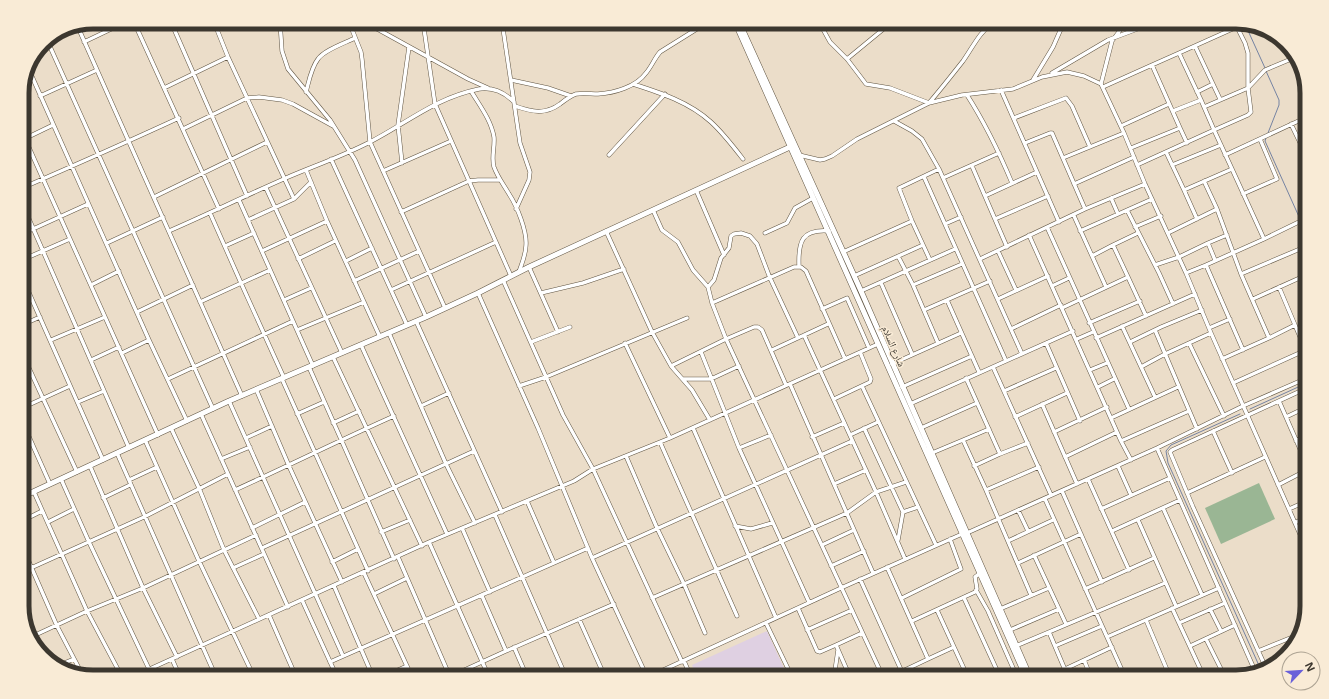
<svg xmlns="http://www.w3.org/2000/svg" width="1329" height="699" font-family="'Open Sans','Noto Naskh Arabic',sans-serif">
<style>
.commercial{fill:#dfd0e2}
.park{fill:#9ab694}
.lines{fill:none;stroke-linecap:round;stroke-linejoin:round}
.stream{stroke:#7583a2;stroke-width:1}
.street-casing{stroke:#605543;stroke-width:4.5}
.secondary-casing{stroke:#605543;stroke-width:6}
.street{stroke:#fff;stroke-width:3.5}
.secondary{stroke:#fff;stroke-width:5}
.labels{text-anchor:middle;stroke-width:3;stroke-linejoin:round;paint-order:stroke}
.street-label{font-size:10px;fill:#3c372f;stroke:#f9ebd6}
.rim{fill:none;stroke:#3c372f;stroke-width:5}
</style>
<rect width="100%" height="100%" fill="#ebddc9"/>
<path class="commercial" d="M767,631l21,46h-91l-5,-12z"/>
<path class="park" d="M1259,483l16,36 -54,25 -16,-36z"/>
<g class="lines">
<path class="stream" d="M1245,24l20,44
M1266,71l13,29v5l-11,28
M1266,138l-1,3 35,78
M1301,222l6,12
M1250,409l57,-26
M1240,414l-69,31 -5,6 2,12 93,207"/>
<g class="street-casing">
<path id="street" d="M134,22l85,187
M171,22l76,174
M214,22l14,35 66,142
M280,22l2,29 6,18 42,51 25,40 71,157
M349,22l12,30 1,7 8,83 75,166
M360,22l19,8 89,49 20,9
M423,22l12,82 76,172
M502,22l18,121 10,29 -1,8 -13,29
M819,22l11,20 17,17 19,25 24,4 39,15
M1129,22l-8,7 -9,12 -11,43 23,49 21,51 41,89 25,60 96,217
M1228,22l9,5
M77,25l165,371
M47,40l166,369
M84,42l42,-20
M1195,46l25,53
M847,59l45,-37
M1152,65l27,-12 22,47
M30,72l119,268 38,81
M1052,73l56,-33 48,-18
M511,80l37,8 23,8
M1033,80l20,-33 11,-25
M633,84c28,9 56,18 78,38 12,11 22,24 32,37
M1103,87l49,-22 28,63
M164,88l64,-31
M1001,90l58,132
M471,91c9,15 20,29 23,46 1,11 -3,20 0,30 4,11 10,18 15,27 8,12 18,37 17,51 0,9 -4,18 -7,27
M306,92c3,-11 5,-24 12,-33 6,-9 27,-16 37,-21
M1197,92l16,-8
M967,95c18,28 32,57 45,88
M40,96l57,-26
M929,103c12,-14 23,-28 34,-42 10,-14 16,-29 31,-39
M515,106c17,6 30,9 45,-2 5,-4 10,-8 16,-10 7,-1 15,0 22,0 16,-1 38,-7 48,-21 6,-7 8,-14 14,-21l48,-30
M1204,107l44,-19 17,-18 31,-13
M1173,111l28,-11 13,30 34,-15 3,-3 -3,-24v-35l-3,-10 -8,-16 -58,26
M1014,118l52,-20 6,8 18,41
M894,121l18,10 10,8 17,30 83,185
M1291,124l16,33
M1121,126l48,-22
M183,129l64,-31 12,-1 23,3 11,4 40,22
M22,132l136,303
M22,140l31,-15
M1025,143l25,-10h2l33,76
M1131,148l49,-20 7,15
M609,155l56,-61
M799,155l21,5 5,-1 7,-3 25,-17 72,-36 33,-8 51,-6 29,-12 25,-5 17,4 17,8
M1225,155l82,-38
M1063,158l61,-25
M331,159l76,166
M402,163l-4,-38 11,-78
M1137,165l77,-35 18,39 -48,21 -18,-38
M1172,165l49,-20
M972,166l35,81
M1232,169l32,70 -58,26 37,85
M306,170l21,51 53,116
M383,171l68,-30
M924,177l82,184
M943,178l56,-25
M1204,181l13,28 24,65 28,64 26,-13 12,28
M1074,184l60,-27
M22,188c53,-23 105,-46 157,-70
M266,188l76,165
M696,190l28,65
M1184,190l13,29
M1243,194l34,-15 -17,-40
M985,196l52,-24
M154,197l113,-55
M1111,198l7,16
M239,200l74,166
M22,203l107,245
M653,210l9,20 16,12 15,28 15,17 4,16 14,36 157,338
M1127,210l32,63 14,31
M401,212l68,-31 9,-1h21
M210,213l31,70 43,95
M1074,216l32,71
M995,219l53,-23
M248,220l46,-21 17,-17
M945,224l16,-7
M1047,227l82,182
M1135,227l26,-11
M169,231c39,-17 78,-36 117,-53 28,-12 57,-22 84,-36 37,-19 65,-44 109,-53 14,-2 25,3 35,13
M606,231l46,101 19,34 21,24 18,30
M1080,231l72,-32
M765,233l22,-10 8,-15 18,-10
M1168,233l49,-24
M22,234l66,-30
M1029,235l92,206 10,19
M1264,239l43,-21
M107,243l56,-26
M1208,243l19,-8
M225,246l29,-13
M262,251l65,-30
M998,251l18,39
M843,252l69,-31
M898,256l15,29 25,58
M1092,256l21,-11
M298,259l37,-18
M980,259l105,-50 60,-25
M22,260l48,-21
M930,260l-18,-39 -13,-33 40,-19
M346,261l26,-13
M1155,265l24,-8 29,-14 7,17
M799,266c-1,-25 3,-37 30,-35
M529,267l29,65
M1186,273l20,-8
M1241,274l66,-28
M854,276l69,-31
M22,277l81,183
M1128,277l18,39
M503,280l60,135 30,54 89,193
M354,281l65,-30
M881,283l31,71
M91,285l28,-14
M913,285l49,-21
M1052,286l17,-8
M708,287l6,-7 7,-22 8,-10 2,-12 3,-2 7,-1 9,3 7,8 13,34 28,60
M1279,287l16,38
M391,290l105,-48
M861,291l94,-42
M478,293l60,135 54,130 55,119
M541,293l42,-10 41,-14
M998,299l50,-23
M1253,299l51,-23 3,1
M284,300l27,-12
M947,300l32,72
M200,302l70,-32
M712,303l82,-36h7l5,4 39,88
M1062,308l66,-31 -15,-32 25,-12
M822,309l25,-11 22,50
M924,310l66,-29
M137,312l56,-27
M416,321l86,191
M1089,323l51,-22
M22,325l18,-8
M1122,326l33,71
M1209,328l21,-9
M1011,329l50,-24
M297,330l67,-28
M1155,330l42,99
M389,333l57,131 29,59
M804,335l72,157 29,67
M1096,338l99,-44
M1077,339l16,-7
M51,340l54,-23
M531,342l39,-15
M1130,342l31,-15 41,-17
M625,343l45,95
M1046,343l34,78
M1189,343l35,73
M361,345l86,189
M772,350l56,-26
M701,352l38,96 70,154
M22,353l55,119
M122,353l27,-13
M333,357l89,189
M1222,359l47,-21
M91,360l28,-13
M892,364l69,-31
M671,366l55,-27 28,-12h4l4,3 24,55
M309,367l85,192
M993,367l58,128
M1141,367l24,-13 46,-21
M1090,370l17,-7
M966,378l34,76 28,-11
M22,379l10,-4
M168,379l125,-58
M282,379l86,192
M683,379h28l28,-13
M1233,383l73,-33
M790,384l83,189
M519,386l27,-9 141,-59
M862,386l74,159
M902,387l70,-31
M1098,387l16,-8
M256,389l33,77 53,116
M1004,391l52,-23
M834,399l36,-17 1,-3 -11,-27
M229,401l114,255
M1279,401l28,64
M78,402l26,-11
M910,404l163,-73
M1042,404l35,80
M421,406l28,-13
M22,408l48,-22
M201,414l87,193
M297,414l27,-12
M1015,417l52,-24
M1286,417l21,-10
M1111,418l67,-31
M22,421l28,63
M333,423l26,-12
M171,428l28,60 25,62 35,69
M693,428l83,190
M864,428l39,84 -5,28
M921,428l56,-25
M989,429l-26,11 23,50 45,105
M1213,431l19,42
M1054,432l53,-25
M850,435l28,-13
M812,437l32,-14
M246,438l26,-12
M145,440l54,121 55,116
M1121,441l68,-30
M1296,441l11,-6
M660,442l77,174
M739,448l32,-13
M1157,448l98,223
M117,453l99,224
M932,453l31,-13
M626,456l31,72 27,56 21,49
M1065,457l52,-25
M221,459l29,-12
M90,466l53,122 34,69
M974,466l26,-12
M1118,466l13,29
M61,479l28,63 60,127
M1088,479l41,91
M129,480l28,-13
M834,484l32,-14
M1278,485l29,-15
M235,490c53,-24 105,-50 159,-74
M986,490l53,-23
M1062,491l40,91
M34,492l53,119 35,66
M1187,493l78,-36
M103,498l27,-13
M1045,499l80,178
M527,501l27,62
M1163,508l39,87
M1101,509l69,-31
M1289,509l18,-8
M1018,510l10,21
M903,512l15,-5
M495,515l71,162
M1138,520l38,86
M22,521l20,-10
M48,522l26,-13
M1295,523l12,-7
M735,526l16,3 21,-6
M252,528l53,-26
M462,528l28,64
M1112,531l68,-31
M381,532l29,-12
M967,533l190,-85 86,-42 64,-28
M1008,541l45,-21
M429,542l60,135
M822,545l32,-15
M22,546l35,80 25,48
M262,548l212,-97
M1034,555l32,69
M398,557l52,120
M592,558l260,-117
M332,562l26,-13
M1018,563l63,-29
M831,566l33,-15
M887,567l41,92 26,-12
M233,568l31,-14
M22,572l122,-55 84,-43
M364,573l48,104
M860,579l42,93
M334,586l39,91
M1085,589l69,-31
M976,590l12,21 29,66
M374,594l33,-16
M482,596l24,55
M652,598l195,-85 29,-21 30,-10
M902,598l59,-29 -11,-30
M964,598l36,79
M302,600l35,77
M798,608l19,43 3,1 16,-7
M1172,608l32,69
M1000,609l49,-21
M1210,609l11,22
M937,610l28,61
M269,615l27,62
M579,619l26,58
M1146,620l24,57
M912,621l63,-29 2,-3 -2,-12 4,-3
M766,623l26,54
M1179,623l46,-20
M807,630l45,-20
M1010,630l49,-21
M1049,632l19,45
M31,637l56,-26 56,-23 113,-53
M1107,637l112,-49
M1206,639l19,38
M1016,646l149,-63
M1055,646l47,-20
M1190,646l45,-21
M514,647l13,30
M1258,651l42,-17
M172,659l8,18
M1084,660l7,17
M684,661l7,16
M330,662l258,-114
M57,666l17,-7
M1266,668l-73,-161 -23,-55 2,-2 135,-62
M1065,669l47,-22
M132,677l297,-135 145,-61 19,-12 77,-31 208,-94
M326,677l9,-4
M382,677l25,-11
M449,677l57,-26 108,-47
M648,677l193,-89 121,-54
M834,677l4,-27
M850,677l-14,-32 26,-12
M890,677l38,-18
M950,677l15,-6 3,6"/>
</g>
<g class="secondary-casing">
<path id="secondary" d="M735,22l291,655
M739,22l122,269 169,386
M22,497l207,-96 197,-84 52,-24 51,-26 261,-120"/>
</g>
<use href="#street" class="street"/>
<use href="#secondary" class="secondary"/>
</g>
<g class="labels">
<g class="street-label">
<text transform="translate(894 346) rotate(66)" y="4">شارع السلام</text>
</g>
</g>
<path d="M0 0H1329V699H0ZM93 29H1236A64 64 0 0 1 1300 93V606A64 64 0 0 1 1236 670H93A64 64 0 0 1 29 606V93A64 64 0 0 1 93 29Z" fill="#f9ebd6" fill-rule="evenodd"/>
<path class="rim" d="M93 29H1236A64 64 0 0 1 1300 93V606A64 64 0 0 1 1236 670H93A64 64 0 0 1 29 606V93A64 64 0 0 1 93 29Z"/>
<g transform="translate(1301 671) rotate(65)"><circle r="19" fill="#f9ebd6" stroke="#ada393"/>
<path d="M0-3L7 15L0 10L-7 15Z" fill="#6960d9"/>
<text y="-6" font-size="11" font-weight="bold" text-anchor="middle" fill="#3c372f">N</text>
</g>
</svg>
